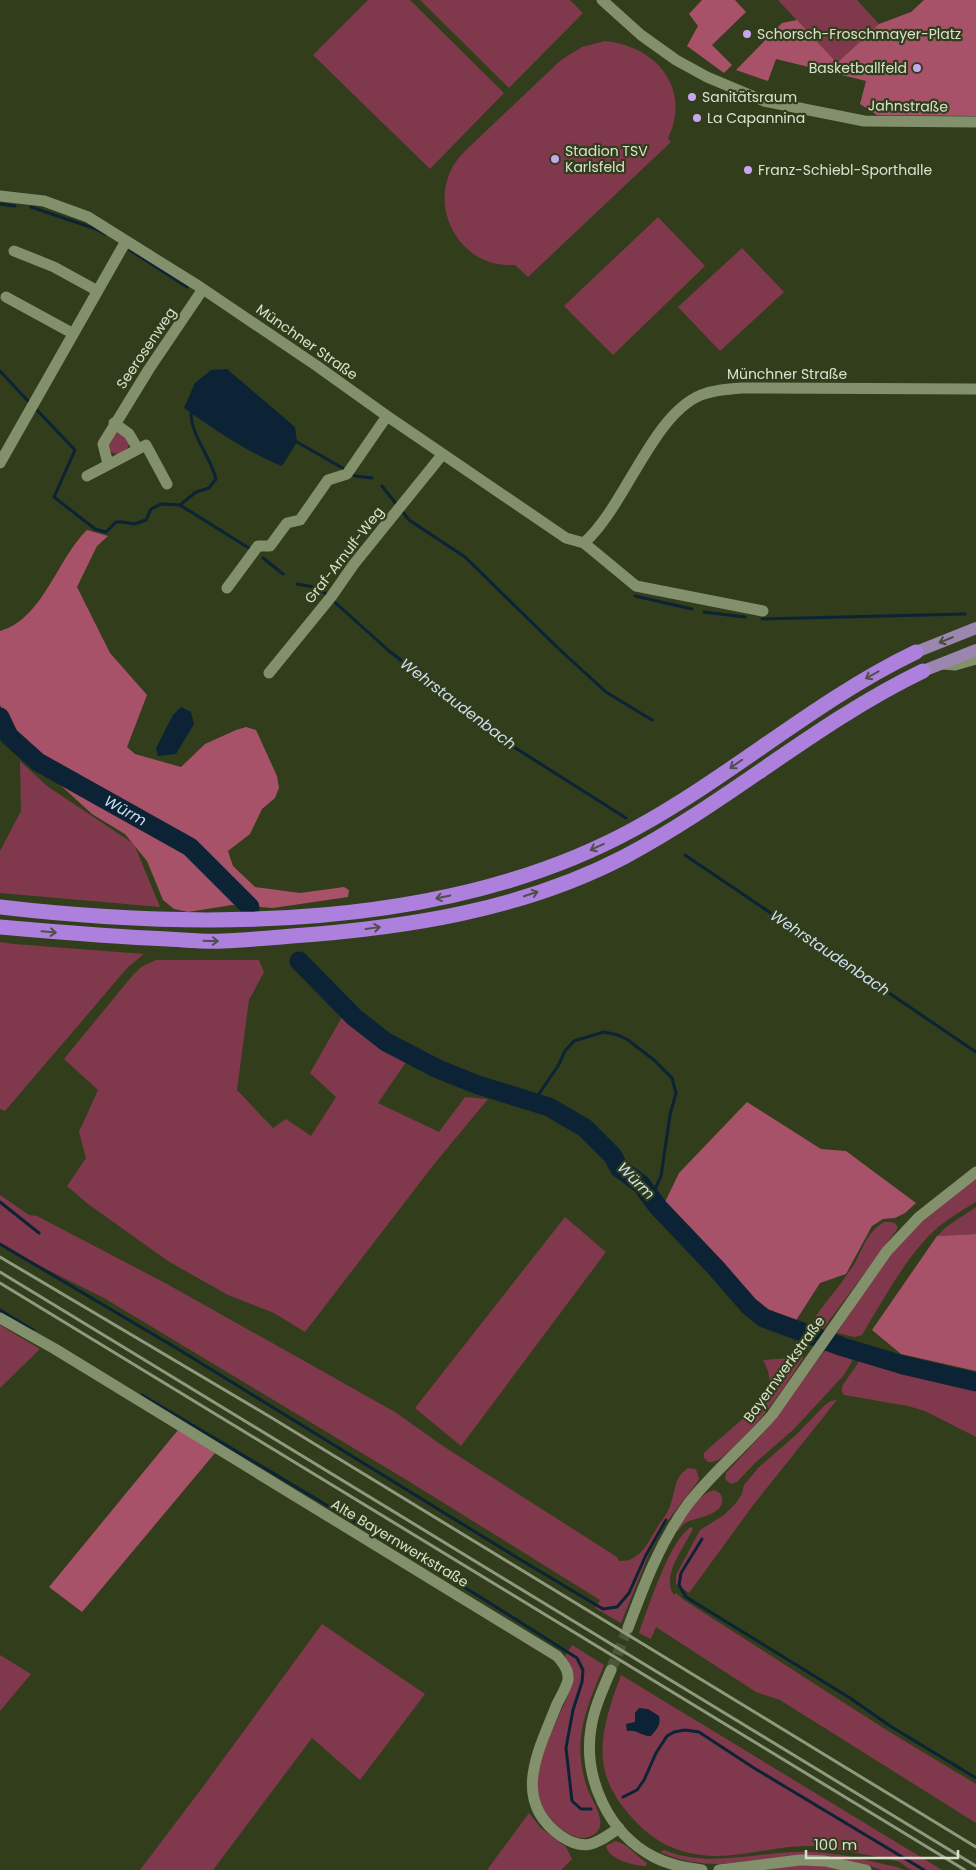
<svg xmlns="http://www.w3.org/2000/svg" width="976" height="1870" font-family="Poppins,sans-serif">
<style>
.green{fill:#80394c}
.forest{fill:#a85269}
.water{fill:#0b2335}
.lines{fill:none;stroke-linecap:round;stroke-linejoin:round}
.stream{stroke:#0b2335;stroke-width:3}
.river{stroke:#0b2335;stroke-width:19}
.minor-tunnel{stroke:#4a5636;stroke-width:11;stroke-dasharray:11 5.5;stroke-linecap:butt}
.minor{stroke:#82906b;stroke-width:11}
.major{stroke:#9b86af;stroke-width:12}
.highway{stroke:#ac80dc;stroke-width:15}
.rail{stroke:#8f997f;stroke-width:3}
.oneway{stroke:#464c39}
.oneway2{stroke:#504e4b}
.poi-dot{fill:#c7a6ef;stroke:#313d1b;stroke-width:2}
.labels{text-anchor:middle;stroke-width:4.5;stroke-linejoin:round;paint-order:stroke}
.poi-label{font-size:14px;fill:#dae2ce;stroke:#313d1b;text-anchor:start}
.street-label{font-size:14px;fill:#dae2ce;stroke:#313d1b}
.water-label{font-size:15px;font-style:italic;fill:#cddfef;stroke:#313d1b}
</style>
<rect width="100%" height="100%" fill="#313d1b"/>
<path class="green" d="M368,0h42l94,93 -74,76 -117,-114z
M420,0h150l13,13 -74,75z
M778,0h79l22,24 -42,39z
M605,41c51,5 87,47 63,97l3,4 -143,135 -13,-12c-62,4 -94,-72 -50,-114l96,-91 21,-13z
M658,217l47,49 -92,89 -49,-49z
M742,248l42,44 -64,59 -42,-44z
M107 443a11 11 0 1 1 22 0a11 11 0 1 1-22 0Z
M20,761l27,25 87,58 26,63 -160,-14v-42l21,-40z
M0,942l14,2 130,10 -16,13 -123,144 -5,-2z
M156,960h103l5,12 -15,28 -12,90 36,38 13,-9 25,17 25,-39 -26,-24 32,-56 64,45 -28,41 61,29 26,-35 23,2 -53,64 -130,169 -31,-19 -46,-18 -60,-34 -80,-57 -21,-18 19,-28 -7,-26 19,-42 -34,-31 68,-83 9,-9z
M976,1178v24c-13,8 -27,16 -39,26 -30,27 -54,72 -75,107l-7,2 -18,-4c21,-31 40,-66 66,-93 22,-23 48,-42 73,-62z
M0,1195l29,20 8,1 130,68 228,128 48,34 174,111 2,4c22,1 29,-19 39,-35 4,-6 10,-13 12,-20 6,-15 3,-28 18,-38l8,1 3,9 -1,3 -32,42 -17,31 -28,69 -26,-15 5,-8 -190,-118 -306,-184 -104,-52z
M976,1207v27l-39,2 9,-9z
M565,1217l41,35 -145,194 -46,-38z
M884,1222c7,0 12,-1 14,6l-75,101 -10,-6c0,-6 23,-33 29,-41 4,-6 9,-13 13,-19 8,-16 14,-33 29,-41z
M0,1325l40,24 -40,39z
M835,1337l23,6 -4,15 -10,17 -51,55 -38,33 -18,19 -6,2 -6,-5 1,-6 40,-43z
M804,1357c-22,34 -43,66 -74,93 -7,6 -12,13 -22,12l-4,-4v-5c15,-15 60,-48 65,-67 2,-10 -2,-18 -6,-26z
M861,1359l115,30v48l-51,-26 -17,-5 -64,-11 -2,-3v-6z
M837,1400l-83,104 -65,89 -13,-9v-9l24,-45 24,-15 12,-12 6,-9 2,-9 15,-18 38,-33 28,-29 6,-4z
M714,1490c4,2 7,3 8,8 2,18 -25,19 -35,24 -4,2 -6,5 -9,9l-1,-1c9,-13 21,-36 37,-40z
M691,1527l2,2c-8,17 -33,48 -19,66l2,-2 8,7 204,131 88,53v39l-196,-123 -24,-8 -100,-65 -5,12 -12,-6c9,-24 31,-94 52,-106z
M322,1624l103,70 -65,86 -48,-42 -99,132h-73l65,-86z
M572,1645l32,20c-12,30 -27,62 -23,95 1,9 3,19 6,27 3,11 18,30 12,42 -3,6 -13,10 -19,9 -13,-3 -23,-12 -31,-21 -25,-31 -3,-72 11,-104 3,-7 7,-14 9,-21 3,-10 -7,-23 -4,-34 0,-4 5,-9 7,-13z
M0,1655l31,19 -31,37z
M621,1675l321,195c-9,0 -21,0 -30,0 -6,-2 -10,-8 -16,-9 -11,-3 -23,-5 -34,-7 -17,-3 -35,-7 -52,-8 -36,-1 -73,14 -109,9 -25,-3 -45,-13 -63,-31 -50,-50 -39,-89 -17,-149z
M529,1813l12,15 25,19 6,12 -11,11h-74z
M615,1841c12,2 21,15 32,22l-1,3c-12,0 -38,-7 -40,-20z
M664,1850c49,20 99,-1 149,2 28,1 56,9 84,15l7,3h-22l-18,-6 -70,-8 -74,8c-21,0 -40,-3 -60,-12z
M793,1866h30l21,4h-88z"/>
<path class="forest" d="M702,0h33l11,12 -34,33 20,20 -8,8 -37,-27 11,-20 -9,-12z
M924,0h52v116l-99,-1 -17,-11 6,-23 -90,-22 -8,22 -32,-11 46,-47 15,-3 40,43 42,-39 32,-12z
M87,530l21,6 -11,10 -20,41 33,66 37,42 -20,52 8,7 46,13 24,-23 31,-14 10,-3 10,3 21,46 2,12 -4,10 -13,11 -12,25 -22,17 5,15 22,21 45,6 44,-6 5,3 -1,7 -75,11 -41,-3 -44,7 -14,-3 -11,-9 -16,-39 -22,-27 -33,-20 -35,-32 -50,-64 -7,-13v-74c43,-12 57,-72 87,-101z
M747,1102l74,47 25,2 70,52 -11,10 -10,5 -12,1 -11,7 -26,48 -26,9 -25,39 -28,-10 -26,-22 -77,-86 15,-31z
M976,1234v137l-75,-17 -29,-24 65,-94z
M178,1430l37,23 -133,159 -33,-25z"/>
<path class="water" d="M227,369l68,58 2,15 -15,24c-35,-14 -67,-36 -98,-58l11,-25 16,-13z
M181,707l10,5 3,12 -18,30 -18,2 -2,-8 17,-33z
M639,1708l9,1 11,7c2,9 -2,13 -8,20 -10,0 -14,-7 -24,-5l-1,-7 9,-2v-9z"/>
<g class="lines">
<path class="stream" d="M0,204l15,2
M31,207l65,22 9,5
M130,250l57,37
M0,371l30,32
M35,408l40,42 -21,47 41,32 11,3 10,-10h6l12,2 12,-4 5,-11 10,-5 19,1 72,45
M297,442l49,28
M351,474l4,2 17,2
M382,486l27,34 56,37 94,92 47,43 46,28
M180,505l16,-13 13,-4 7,-9c-6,-24 -24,-41 -25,-66
M263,558l20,16
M297,584l22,4 69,62 110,87 128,81
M635,596l57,13
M704,612l41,5
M762,619l203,-5
M685,855l291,197
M534,1101l24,-35 7,-15 9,-10 30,-9 14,3 10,5 26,20 18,18 4,15 -6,22 -9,61 -10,22
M0,1202l39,31
M0,1244l178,105 338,208 87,52 14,-2 12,-14 17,-38 20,-35
M0,1310l33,20
M142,1395l335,200 100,63 6,12 -1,12 -9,28 -7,38 6,53 9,8h10
M702,1539l-21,34 -2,12 7,12 164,101 40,28 86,52
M623,1797l14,-7 7,-10 12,-27 11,-17 7,-4 11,-2 14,2 55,36 170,102"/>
<g class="river">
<path id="s1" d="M0,717l9,19 29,26 152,85 60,60"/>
<path d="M299,961l55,56 32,25 52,27 40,16 71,22 36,21 28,28 6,12 22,16 17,23 58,61 33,38 15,12 79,29 60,18 73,17"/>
</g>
<path class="minor-tunnel" d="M611,1670l17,-42"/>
<path class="minor" d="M602,0l39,35 35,25 31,17 57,24 100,20 112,1
M0,196l44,5 44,16 112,70 117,79 70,50 179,122 18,5c41,-36 68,-128 117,-148 13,-5 27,-6 41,-7l234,1
M14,251l40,16 42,23
M6,297l66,36
M114,423l15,11 9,15
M0,463l126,-222
M108,464l-5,-20 46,-75 54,-80
M87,476l59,-31 21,39
M584,543l52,43 127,25
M227,588l31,-42h12l17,-23 13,-3 28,-40 19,-6 40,-58
M942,664l13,1 21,-6
M269,673l62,-76 23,-33 88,-109
M0,1318l55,31 502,307c6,7 12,14 11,24 -2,8 -7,16 -11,24 -18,46 -47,96 4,132 25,17 36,7 58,-8
M628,1628c16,-43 32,-86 60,-124 25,-32 57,-58 84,-89l115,-164 32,-34 57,-45
M611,1670c-8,19 -17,38 -20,58 -8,50 17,105 63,129 15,8 31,11 48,13
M719,1870l81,-10 25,1 41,9"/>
<path class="major" d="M916,652l60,-24
M923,671l53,-21"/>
<path class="highway" d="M0,907c205,24 451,23 636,-79 97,-53 180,-128 280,-176
M0,927c56,5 112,10 168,12 19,1 37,3 55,2 23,-1 46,-3 69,-5 113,-8 230,-26 332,-79 104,-55 193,-135 299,-186"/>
<path class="rail" d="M0,1257l272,161 704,429
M0,1272l976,594
M0,1283l965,587"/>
</g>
<defs><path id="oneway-shaft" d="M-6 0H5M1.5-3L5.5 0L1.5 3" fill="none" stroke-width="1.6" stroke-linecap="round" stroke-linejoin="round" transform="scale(1.25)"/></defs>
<use class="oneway" href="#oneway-shaft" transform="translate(946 640) rotate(158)"/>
<g class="oneway2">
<use href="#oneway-shaft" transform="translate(872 675) rotate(151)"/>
<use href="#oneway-shaft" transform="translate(736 764) rotate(145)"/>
<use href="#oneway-shaft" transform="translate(597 847) rotate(155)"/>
<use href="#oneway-shaft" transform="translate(531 894) rotate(-18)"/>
<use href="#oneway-shaft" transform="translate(443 897) rotate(169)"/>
<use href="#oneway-shaft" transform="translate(373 928) rotate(-8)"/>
<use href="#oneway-shaft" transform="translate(49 932) rotate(5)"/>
<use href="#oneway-shaft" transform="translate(211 941) rotate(2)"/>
</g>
<g class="poi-dot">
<circle cx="747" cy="34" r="5"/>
<circle cx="917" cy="68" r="5"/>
<circle cx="692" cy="97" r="5"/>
<circle cx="697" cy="118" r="5"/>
<circle cx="555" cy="159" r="5"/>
<circle cx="748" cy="170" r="5"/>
</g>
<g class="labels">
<g class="poi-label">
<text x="757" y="39">Schorsch-Froschmayer-Platz</text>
<text x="907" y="73" text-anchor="end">Basketballfeld</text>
<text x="702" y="102">Sanitätsraum</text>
<text x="707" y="123">La Capannina</text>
<text x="565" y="156">Stadion TSV<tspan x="565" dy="16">Karlsfeld</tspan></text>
<text x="758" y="175">Franz-Schiebl-Sporthalle</text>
</g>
<g class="street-label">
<text transform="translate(908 106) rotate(1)" y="5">Jahnstraße</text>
<text transform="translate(307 342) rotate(35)" y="5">Münchner Straße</text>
<text transform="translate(146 348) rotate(-56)" y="5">Seerosenweg</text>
<text x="787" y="379">Münchner Straße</text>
<text transform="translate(344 555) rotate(-52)" y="5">Graf-Arnulf-Weg</text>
<text transform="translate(784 1369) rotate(-54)" y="5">Bayernwerkstraße</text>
<text transform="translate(400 1543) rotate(31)" y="5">Alte Bayernwerkstraße</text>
</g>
<g class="water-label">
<text transform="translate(458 704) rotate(37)" y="5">Wehrstaudenbach</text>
<text dy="5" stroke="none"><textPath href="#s1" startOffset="160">Würm</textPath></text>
<text transform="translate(830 953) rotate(34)" y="5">Wehrstaudenbach</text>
<text transform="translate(636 1181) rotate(45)" y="5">Würm</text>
</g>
</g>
<path d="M806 1850v8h152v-8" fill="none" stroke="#dae2ce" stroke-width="2.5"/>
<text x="814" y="1850" font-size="15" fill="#dae2ce" stroke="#313d1b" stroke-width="4" paint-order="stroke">100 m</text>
</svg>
